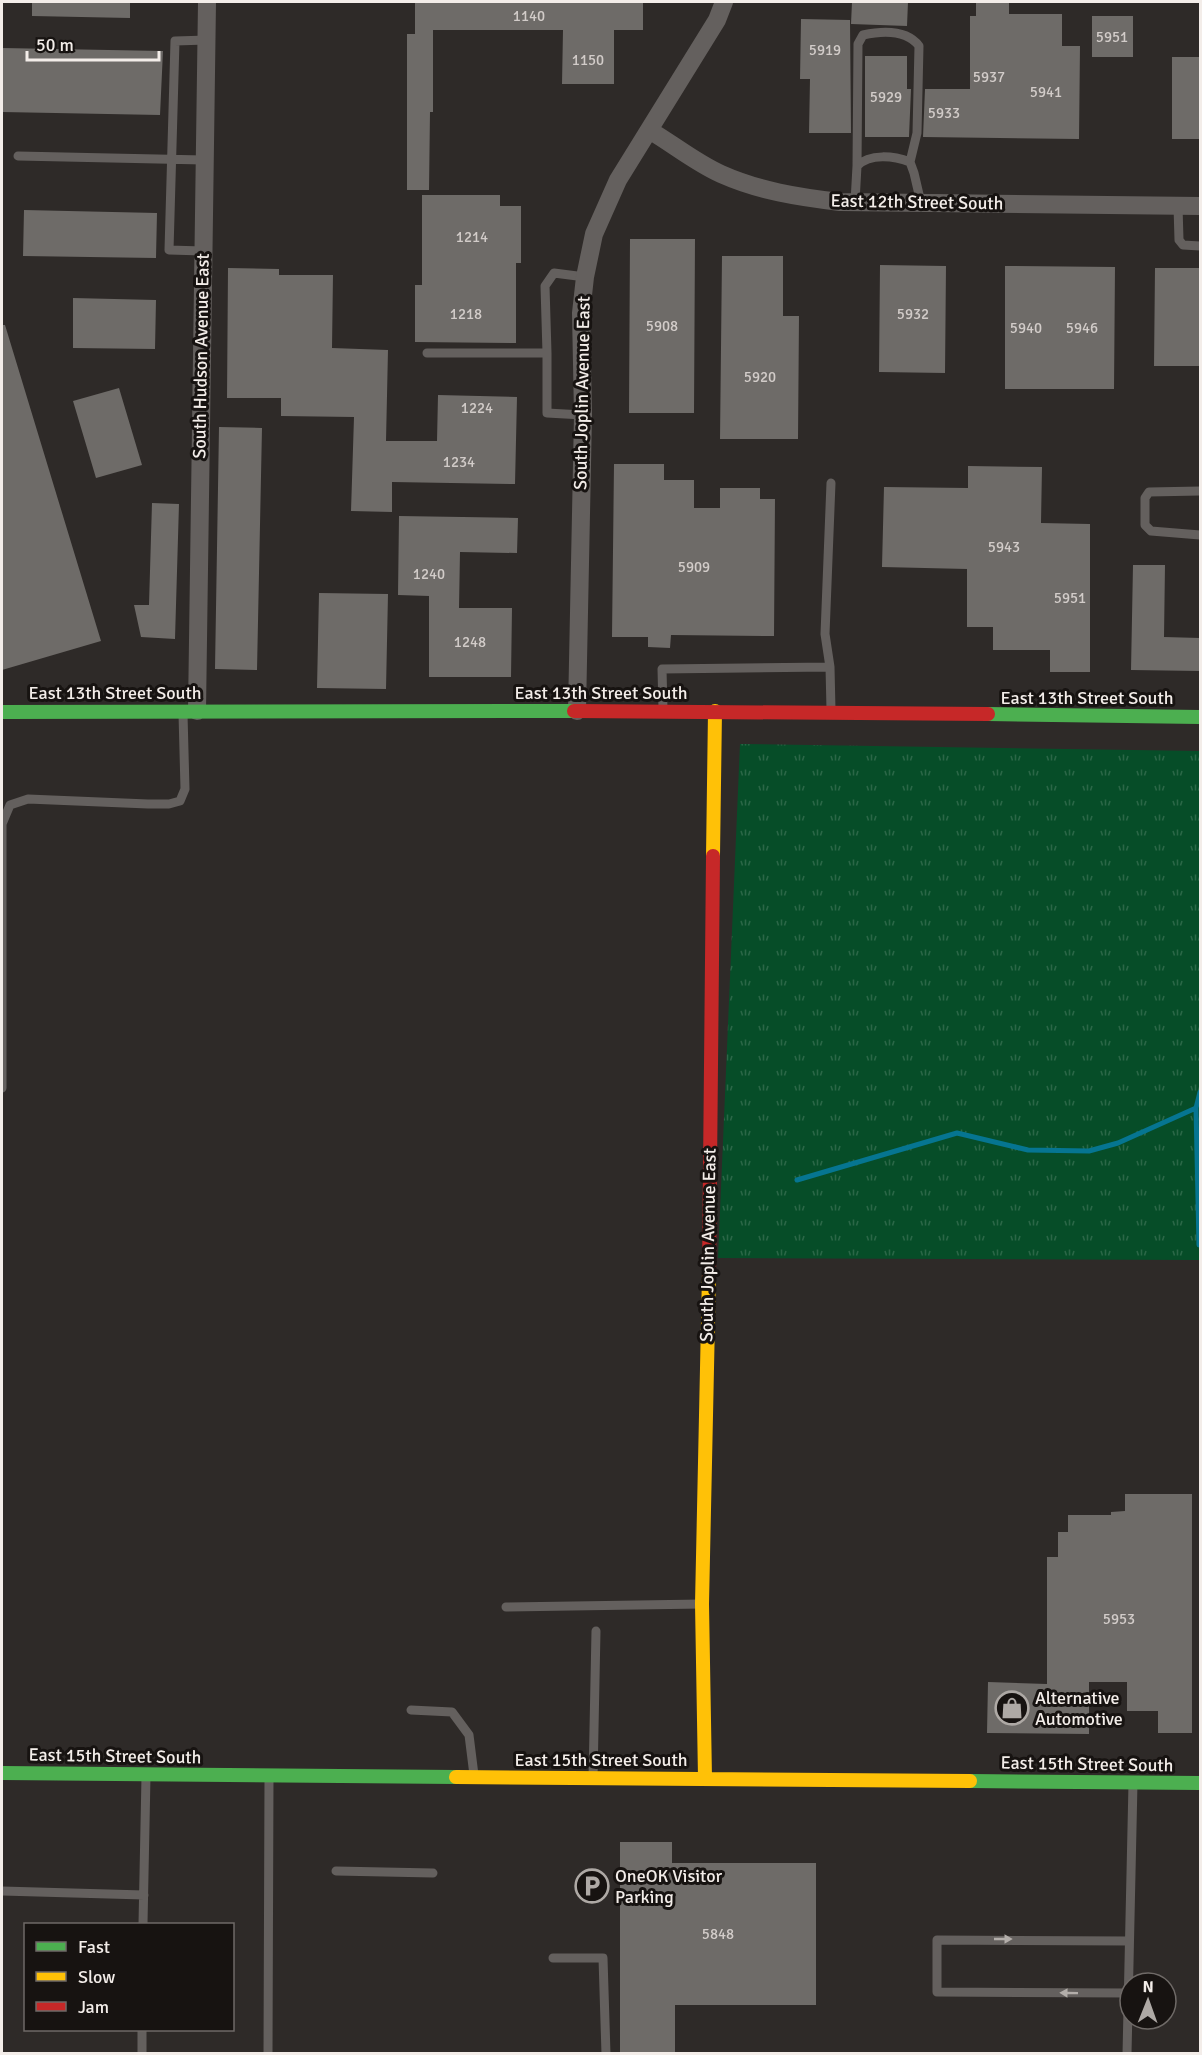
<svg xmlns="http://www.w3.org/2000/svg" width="1202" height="2055" font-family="Signika,sans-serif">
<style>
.grass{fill:url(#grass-tufts)}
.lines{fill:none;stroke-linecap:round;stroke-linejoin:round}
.stream{stroke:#067591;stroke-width:5}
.building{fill:#6e6b68}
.lane{stroke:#64605e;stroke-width:9}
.street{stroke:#64605e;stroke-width:18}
.fast{stroke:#4caf50;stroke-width:14}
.slow{stroke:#ffc107;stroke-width:14}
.jam{stroke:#c62828;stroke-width:14}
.oneway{fill:#b3aeaa}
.labels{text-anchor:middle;stroke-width:6;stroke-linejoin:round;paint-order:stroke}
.number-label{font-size:15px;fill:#d2ccc9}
.street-label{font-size:18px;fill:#f3ede9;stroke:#171311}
.poi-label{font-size:18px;fill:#f3ede9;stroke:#171311;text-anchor:start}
</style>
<defs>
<pattern id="grass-tufts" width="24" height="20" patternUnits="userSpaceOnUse" patternTransform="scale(1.5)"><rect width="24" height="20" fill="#064d28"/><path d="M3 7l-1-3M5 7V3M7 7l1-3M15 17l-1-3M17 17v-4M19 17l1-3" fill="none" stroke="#2b6747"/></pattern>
</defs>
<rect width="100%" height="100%" fill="#2e2a28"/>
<path class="grass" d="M740,744l460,7v509l-482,-2z"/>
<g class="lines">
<path class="stream" d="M797,1180l160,-47 71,17 61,1 29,-8 78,-35
M1199,1245l-3,-137 4,-16"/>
</g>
<path class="building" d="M32,2h98v16l-98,-2z
M415,2h228v28h-29v54h-52l1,-54h-130v82h-3l-1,78h-22v-156h8z
M852,2h56l-1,24 -56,-2z
M976,2h33v12h53v32h18l-1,93 -156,-2 2,-48h45v-73h6z
M1092,16h41v41h-41z
M801,19l49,1 1,113h-42l1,-54h-10z
M2,48l161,3 -3,64 -158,-3z
M865,56h42v33h4l-2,48h-44z
M1172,57h28v82h-28z
M422,195h78v11h21v57h-5v80l-101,-1v-57h7z
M24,210l133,3 -1,45 -133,-2z
M630,239h65l-1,174h-65z
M722,256h61v60h16l-1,123h-78z
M880,265l66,1 -1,107 -66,-1z
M1005,266l110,1 -1,122h-109z
M228,268l51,1v6h54l-1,73 56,2 -2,91h51l1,-46 79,2 -2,87 -123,-2v30l-41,-1 3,-94 -73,-1v-18h-54z
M1155,268h45v98h-46z
M73,298l83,2 -1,49 -82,-1z
M2,325h3l96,316 -99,29z
M119,388l23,77 -46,13 -23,-77z
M219,427l43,1 -5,242 -42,-1z
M614,464h50v16h30v28h26v-20h40v11h15l-1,137 -103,-1 -1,13 -22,-1v-10h-36z
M968,466l74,1 -1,56 49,1v148h-40v-22h-57v-23h-26v-58l-85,-2 2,-80 84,1z
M152,503l27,1 -4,135 -34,-2 -7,-32h15z
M399,516l119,2 -1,35 -57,-1 -1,56h53l-1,69h-82v-81l-31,-1z
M1133,565h32l-1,72 36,1v33l-69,-1z
M319,593l69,1 -2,95 -69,-1z
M1125,1494h67v239h-34v-22h-31v-29h-38v52l-102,-1 1,-51 59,2v-127h11v-25h10v-17h43v-3l14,-1z
M620,1842h52v21h144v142h-141v49h-55z"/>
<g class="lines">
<path class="lane" d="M18,156l186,4
M857,166l1,-122 5,-9c19,-4 43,-6 56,11l-2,87 -7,29
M855,202l2,-36c13,-13 37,-10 53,-4l4,11 7,30
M1178,206l1,34 4,5 17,1
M203,251l-34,-1 6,-209 32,-1
M427,353h120l-2,-67 9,-13 31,4
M547,353v60l36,2
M1200,491l-51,1 -4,6v27l6,6 49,4
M830,667l-5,-33 6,-151
M663,709l-1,-40 168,-2 1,43
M2,1088v-264l8,-19 18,-6 120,5h21l11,-3 5,-12 -2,-75
M506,1607l196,-3
M411,1710l41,2 17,23 5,40
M593,1778l3,-147
M336,1871l97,2
M2,1891l142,4
M143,1924l3,-148
M553,1958h50l3,96
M1128,1993l-191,-1v-52l192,1
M142,2054v-24
M268,2054l1,-277
M1127,2054l6,-271"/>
<path class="street" d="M649,130c24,14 47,33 72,44 38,17 77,23 119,28l360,4
M197,711l10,-709
M577,711l6,-296 -2,-102 4,-36 9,-43 24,-54 99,-160 7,-18"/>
<path class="fast" d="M2,712l572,-1
M988,714l212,3
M2,1773l454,4
M970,1781l230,2"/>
<path class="slow" d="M713,856l2,-145
M456,1777l514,4
M705,1778l-3,-174 7,-330"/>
<path class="jam" d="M574,711l414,3
M709,1274l4,-418"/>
</g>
<defs><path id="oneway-solid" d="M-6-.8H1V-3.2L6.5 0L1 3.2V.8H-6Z" transform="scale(1.5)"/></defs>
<g class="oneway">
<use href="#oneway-solid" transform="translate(1003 1939)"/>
<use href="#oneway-solid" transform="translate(1069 1993) rotate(-179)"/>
</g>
<defs>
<g id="shop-ring" transform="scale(1.725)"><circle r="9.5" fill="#171311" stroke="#aea9a5" stroke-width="1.5"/><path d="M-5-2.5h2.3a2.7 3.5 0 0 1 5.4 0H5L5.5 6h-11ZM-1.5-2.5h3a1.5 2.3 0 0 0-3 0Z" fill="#aea9a5"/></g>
<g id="parking-ring" transform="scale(1.725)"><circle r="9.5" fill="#171311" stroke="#aea9a5" stroke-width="1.5"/><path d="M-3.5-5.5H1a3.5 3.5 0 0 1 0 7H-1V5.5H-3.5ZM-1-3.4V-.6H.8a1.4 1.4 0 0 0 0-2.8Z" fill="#aea9a5"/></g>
</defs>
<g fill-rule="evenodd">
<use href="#shop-ring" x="1012" y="1708"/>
<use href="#parking-ring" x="592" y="1886"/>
</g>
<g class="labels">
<g class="number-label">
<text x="529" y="21">1140</text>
<text x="1112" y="42">5951</text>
<text x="825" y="55">5919</text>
<text x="588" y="65">1150</text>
<text x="989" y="82">5937</text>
<text x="1046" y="97">5941</text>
<text x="886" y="102">5929</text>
<text x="944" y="118">5933</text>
<text x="472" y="242">1214</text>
<text x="466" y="319">1218</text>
<text x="913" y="319">5932</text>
<text x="662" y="331">5908</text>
<text x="1026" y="333">5940</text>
<text x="1082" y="333">5946</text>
<text x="760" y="382">5920</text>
<text x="477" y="413">1224</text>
<text x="459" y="467">1234</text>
<text x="1004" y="552">5943</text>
<text x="694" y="572">5909</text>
<text x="429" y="579">1240</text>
<text x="1070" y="603">5951</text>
<text x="470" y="647">1248</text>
<text x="1119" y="1624">5953</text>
<text x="718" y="1939">5848</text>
</g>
<g class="street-label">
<text transform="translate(917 202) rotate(1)" y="6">East 12th Street South</text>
<text transform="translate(201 356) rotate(-89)" y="6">South Hudson Avenue East</text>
<text transform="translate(582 393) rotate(-89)" y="6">South Joplin Avenue East</text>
<text x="115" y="699">East 13th Street South</text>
<text x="601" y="699">East 13th Street South</text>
<text x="1087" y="704">East 13th Street South</text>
<text transform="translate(708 1245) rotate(-89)" y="6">South Joplin Avenue East</text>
<text transform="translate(115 1756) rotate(1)" y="6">East 15th Street South</text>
<text x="601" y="1766">East 15th Street South</text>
<text transform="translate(1087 1764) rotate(1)" y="6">East 15th Street South</text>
</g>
<g class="poi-label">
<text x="1035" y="1704">Alternative<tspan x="1035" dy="21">Automotive</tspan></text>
<text x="615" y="1882">OneOK Visitor<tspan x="615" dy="21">Parking</tspan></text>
</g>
</g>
<rect width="1202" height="2055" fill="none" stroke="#f3ede9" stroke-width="6"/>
<rect x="24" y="1923" width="210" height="108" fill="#171311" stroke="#6f6a67" stroke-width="1.5"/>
<rect x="36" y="1942" width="30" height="9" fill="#4caf50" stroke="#6f6a67" stroke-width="1.5"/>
<text x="78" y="1953" font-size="18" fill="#f3ede9">Fast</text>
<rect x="36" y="1972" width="30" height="9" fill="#ffc107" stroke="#6f6a67" stroke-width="1.5"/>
<text x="78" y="1983" font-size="18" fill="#f3ede9">Slow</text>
<rect x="36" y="2002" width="30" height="9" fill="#c62828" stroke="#6f6a67" stroke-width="1.5"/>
<text x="78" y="2013" font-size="18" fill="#f3ede9">Jam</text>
<g transform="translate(1148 2001) rotate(1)"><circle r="28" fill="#171311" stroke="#6f6a67" stroke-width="1.5"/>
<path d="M0-4.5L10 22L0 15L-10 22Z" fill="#aea9a5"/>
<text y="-9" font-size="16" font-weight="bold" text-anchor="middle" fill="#f3ede9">N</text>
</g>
<path d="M27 51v9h132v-9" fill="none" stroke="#f3ede9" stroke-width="3"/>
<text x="36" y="51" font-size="18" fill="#f3ede9" stroke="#171311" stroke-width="4.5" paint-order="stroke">50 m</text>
</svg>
